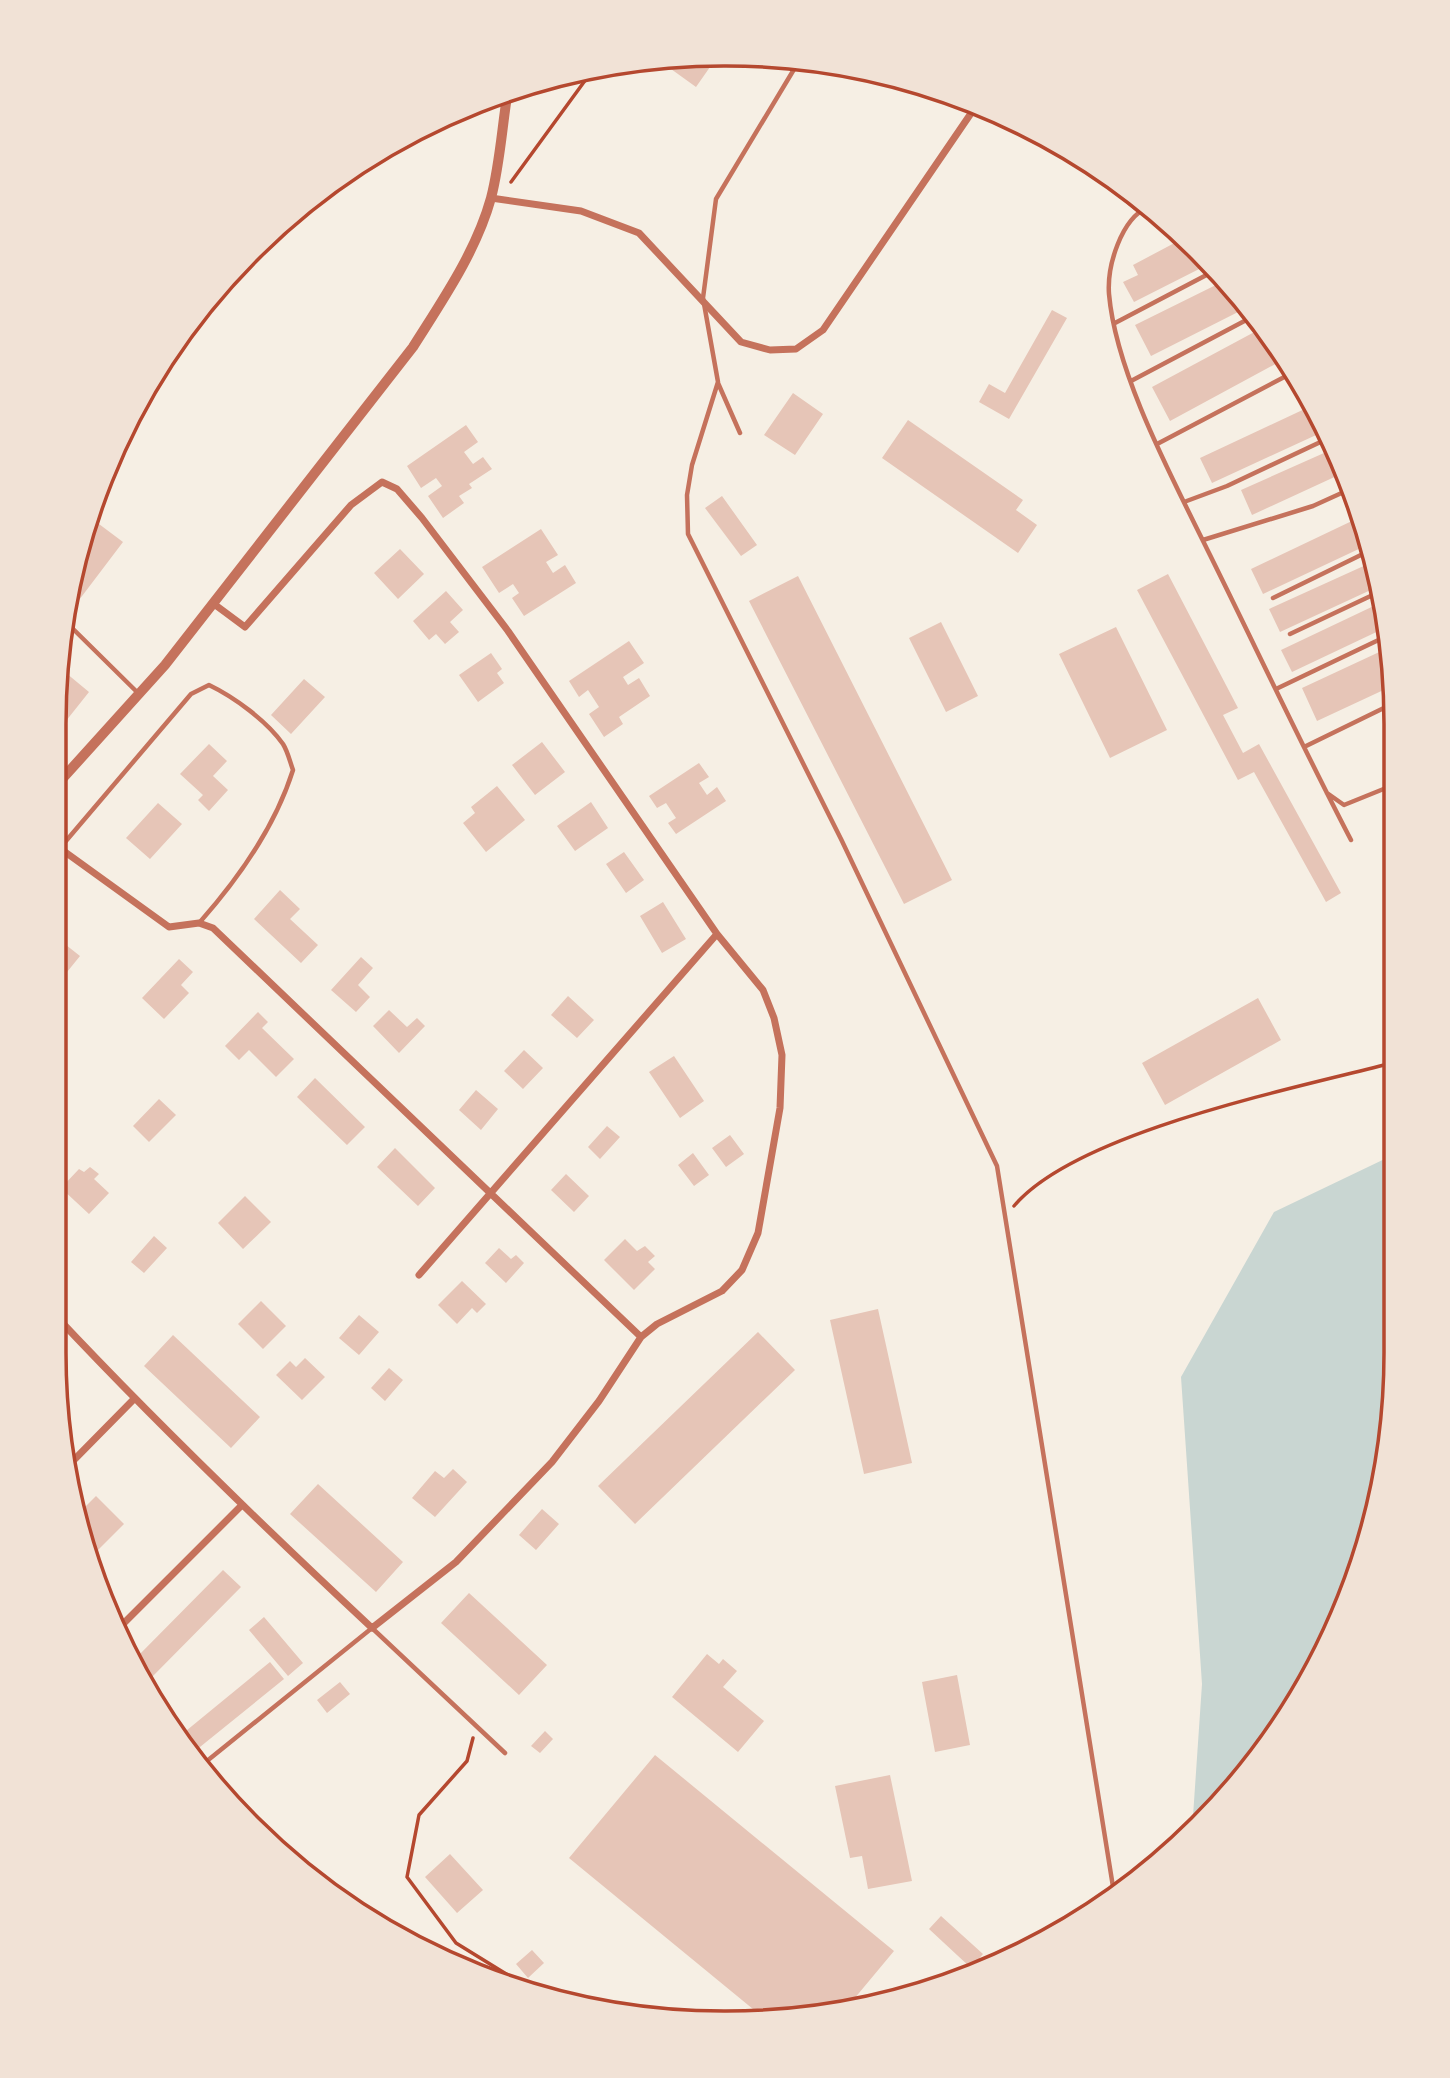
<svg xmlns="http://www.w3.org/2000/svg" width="1450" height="2078" font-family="'PT Sans Narrow',sans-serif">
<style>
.water{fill:#c9d6d2}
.building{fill:#e6c5b7}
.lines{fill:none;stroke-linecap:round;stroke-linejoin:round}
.path{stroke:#b5482f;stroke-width:3.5}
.service{stroke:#c5725c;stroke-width:4.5}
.minor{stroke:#c5725c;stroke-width:7}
.tertiary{stroke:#c5725c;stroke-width:10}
.rim{fill:none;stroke:#b5482f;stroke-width:3.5}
</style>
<rect width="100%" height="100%" fill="#f6efe4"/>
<path class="water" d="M1393,1155l1,241 -21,130 -46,123 -70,112 -65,70 10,-147 -21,-307 93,-165z"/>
<path class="building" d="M717,57l-21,30 -25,-18 7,-10z
M1182,239l27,25 -75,38 -11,-20 15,-7 -5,-10z
M1226,280l20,28 -95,48 -16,-31z
M1052,310l15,8 -58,101 -30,-17 10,-18 16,9z
M1260,329l21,32 -111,60 -18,-34z
M793,393l30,21 -28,41 -31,-20z
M1311,406l16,24 -115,53 -12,-25z
M908,420l115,80 -7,10 21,15 -19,28 -136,-95z
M466,425l12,17 -14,10 9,12 10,-7 9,12 -23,15 3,4 -13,8 5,7 -21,15 -15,-22 14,-10 -6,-8 -15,10 -14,-22z
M1333,449l8,25 -89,41 -11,-25z
M722,496l35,49 -16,11 -36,-48z
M1354,520l9,27 -100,47 -12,-25z
M95,521l28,21 -50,66 -7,-5 1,-9z
M541,529l17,26 -12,7 7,11 12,-8 11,18 -52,33 -12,-18 7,-5 -6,-9 -14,9 -17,-26z
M400,549l24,25 -26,25 -24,-26z
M1368,564l7,24 -95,44 -11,-23z
M1168,574l70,134 -15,7 20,38 16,-9 82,149 -15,9 -72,-130 -16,8 -101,-190z
M798,576l154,304 -48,24 -155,-303z
M446,591l17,19 -13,12 9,10 -14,12 -9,-10 -7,6 -16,-19z
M1380,603l7,24 -95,45 -11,-22z
M941,622l37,74 -32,16 -37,-74z
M1116,627l51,103 -57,28 -51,-104z
M629,641l15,22 -21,14 5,8 11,-7 11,18 -31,21 4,7 -19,13 -15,-23 10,-7 -11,-17 -9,7 -10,-16z
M1390,647v40l-73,34 -15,-33z
M491,653l11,16 -5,4 7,10 -26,19 -19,-27z
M60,668l29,24 -31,39 -4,-6z
M304,679l21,18 -34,37 -20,-19z
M542,742l23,30 -30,23 -23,-30z
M209,744l18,17 -14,15 15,14 -19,21 -11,-11 5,-5 -23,-21z
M699,763l10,14 -10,6 8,12 10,-8 9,14 -50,33 -8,-11 8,-5 -10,-15 -9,5 -8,-12z
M497,786l28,34 -39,32 -23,-29 12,-10 -4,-6z
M591,802l17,26 -33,23 -18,-25z
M158,803l24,21 -32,35 -24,-21z
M624,852l20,28 -18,13 -20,-29z
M280,890l20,19 -10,10 28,26 -17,18 -47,-44z
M663,902l23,37 -24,14 -22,-37z
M61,941l19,15 -17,21 -9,-7v-22z
M361,957l12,11 -15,17 12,12 -14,15 -25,-22z
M179,959l14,13 -12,13 8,8 -25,26 -22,-21z
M568,996l26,24 -17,18 -26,-23z
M1258,998l23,42 -116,65 -23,-42z
M389,1010l18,17 10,-9 8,8 -26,27 -26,-27z
M258,1012l10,10 -6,6 32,31 -18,18 -27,-27 -10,10 -14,-14z
M524,1050l19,18 -20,21 -19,-18z
M674,1056l30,45 -24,17 -31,-46z
M315,1078l50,49 -18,18 -50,-48z
M476,1090l22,19 -17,21 -22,-20z
M159,1099l17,16 -27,27 -16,-16z
M607,1126l13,11 -20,22 -12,-12z
M730,1135l14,19 -18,13 -14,-19z
M395,1148l40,40 -17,18 -41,-39z
M693,1153l16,22 -15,11 -16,-21z
M90,1167l9,7 -5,5 15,14 -20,21 -28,-26 18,-19 5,3z
M566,1174l23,22 -15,16 -23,-22z
M245,1196l26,26 -28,27 -25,-26z
M154,1236l13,12 -23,25 -13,-11z
M625,1239l12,12 8,-5 10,10 -7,6 7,7 -21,21 -30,-30z
M499,1248l12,11 5,-4 8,8 -18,20 -21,-20z
M462,1281l24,23 -9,9 -5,-5 -15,16 -19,-19z
M261,1301l25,25 -23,23 -25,-25z
M878,1309l34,154 -48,11 -34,-154z
M359,1315l20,17 -20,23 -20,-17z
M758,1332l37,38 -160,154 -37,-38z
M173,1335l87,82 -29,31 -87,-82z
M305,1358l20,19 -23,23 -26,-25 14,-14 6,6z
M389,1368l14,12 -18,21 -14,-13z
M453,1469l14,13 -32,35 -23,-19 23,-27 9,7z
M318,1484l85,78 -27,30 -86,-78z
M96,1496l28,28 -33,33 -15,-41z
M542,1509l17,15 -23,26 -17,-15z
M223,1570l18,17 -90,91 -15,-20z
M469,1593l78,72 -28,30 -78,-72z
M264,1617l39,46 -15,13 -39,-46z
M707,1654l12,10 4,-5 14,12 -14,16 41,34 -26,31 -66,-55z
M270,1662l14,17 -89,72 -14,-16z
M957,1675l13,70 -35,7 -13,-70z
M340,1682l10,12 -23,19 -10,-13z
M545,1731l8,8 -13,14 -9,-7z
M655,1755l239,196 -50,60 -85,3 -190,-156z
M890,1775l22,106 -44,8 -6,-33 -12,2 -15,-72z
M450,1854l33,36 -26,23 -32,-36z
M941,1916l42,38 -12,14 -42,-39z
M532,1950l12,13 -16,15 -12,-14z"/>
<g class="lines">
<path class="path" d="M511,182l81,-111
M1014,1206c62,-74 282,-118 378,-143
M473,1738l-6,23 -48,54 -12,62 49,66 76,47"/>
<path class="service" d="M799,61l-83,138 -13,99 15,84 -26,83 -5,30 1,39 153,305 156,327 117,727
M1067,151l72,60
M1148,207c-27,12 -41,59 -39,87 7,81 65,187 101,261 47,95 92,191 141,285
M1115,323l101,-53
M1131,381l121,-64
M718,383l22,50
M1159,443l131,-69
M1184,502l43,-16 102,-48
M1203,540l110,-34 33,-15
M1273,598l92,-45
M65,621l74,73
M1290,634l87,-41
M1276,689l113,-54
M1304,747l86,-42
M1327,793l17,12 47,-19
M60,848l131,-154 18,-9c25,12 58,36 74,59 5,8 7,18 10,26 -18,57 -54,108 -93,152
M202,1765l170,-137 133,125"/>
<path class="minor" d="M491,198l90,13 58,22 102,109 29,8 26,-1 27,-19 153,-224
M54,844l115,83 30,-4 14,5 428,409
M419,1275l298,-341
M54,1314c102,109 209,212 318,314l84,-66 96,-100 47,-61 42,-64 16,-13 65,-33 20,-21 16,-37 22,-125 2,-53 -8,-37 -11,-28 -46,-56 -209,-303 -86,-113 -25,-29 -15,-7 -31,23 -106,122 -31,-23
M69,1465l65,-66
M122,1625l119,-119"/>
<path class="tertiary" d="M54,788l111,-123 248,-318c29,-46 63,-95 78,-149 9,-34 11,-72 17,-108"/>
</g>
<path d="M0 0H1450V2078H0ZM724 66H726A658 658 0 0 1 1384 724V1353A658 658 0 0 1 726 2011H724A658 658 0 0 1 66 1353V724A658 658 0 0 1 724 66Z" fill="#f1e2d6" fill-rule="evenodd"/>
<path class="rim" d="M724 66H726A658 658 0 0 1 1384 724V1353A658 658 0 0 1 726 2011H724A658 658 0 0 1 66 1353V724A658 658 0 0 1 724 66Z"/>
</svg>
